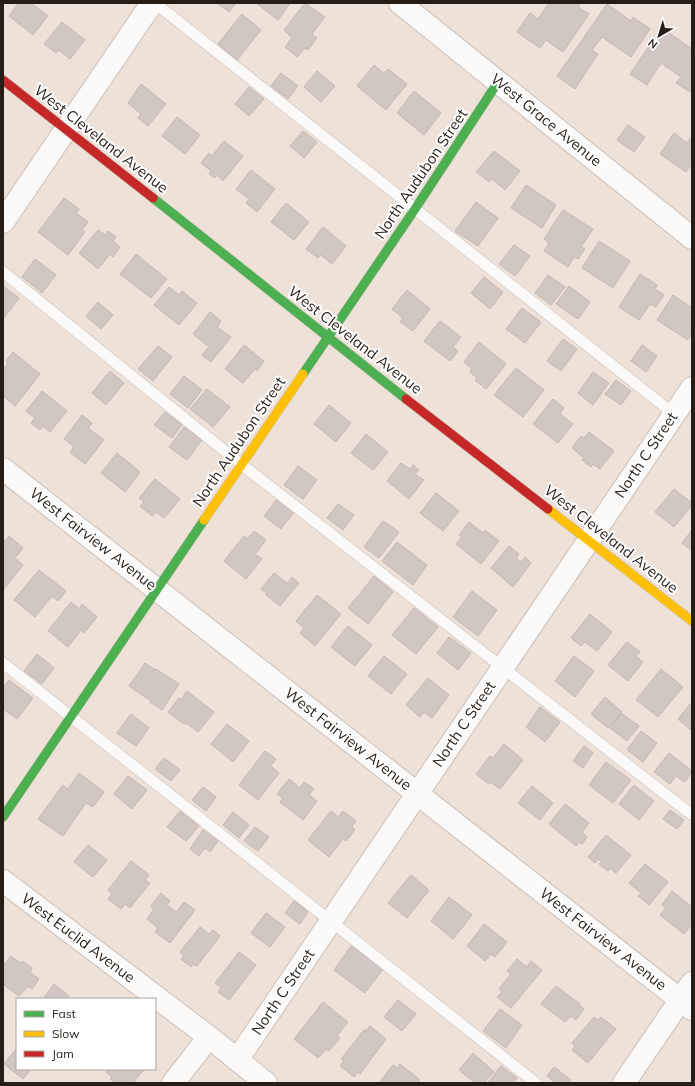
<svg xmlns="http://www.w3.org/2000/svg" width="695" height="1086" font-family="Mulish,sans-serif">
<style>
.building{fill:#d1c6c1;stroke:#c3b7b3}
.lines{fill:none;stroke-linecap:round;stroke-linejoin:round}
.lane-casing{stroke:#c9bfb8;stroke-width:12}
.street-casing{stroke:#c9bfb8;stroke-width:24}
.fast-casing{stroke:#c9bfb8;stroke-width:10}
.slow-casing{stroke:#c9bfb8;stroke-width:10}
.jam-casing{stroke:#c9bfb8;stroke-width:10}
.lane{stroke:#fcfaf9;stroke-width:11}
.street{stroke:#fcfaf9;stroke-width:22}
.fast{stroke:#4caf50;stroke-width:9}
.slow{stroke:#ffc107;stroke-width:9}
.jam{stroke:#c62828;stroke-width:9}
.labels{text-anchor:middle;stroke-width:4;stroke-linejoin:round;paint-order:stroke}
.street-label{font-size:15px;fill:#251d16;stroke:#fff}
</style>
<rect width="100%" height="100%" fill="#eee1d8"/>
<path class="building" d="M19,3h12l17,13 -15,19 -24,-19z
M217,3h19l-7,9z
M256,3h34l-12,17z
M305,3l20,14 -13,17 5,4 -9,12 -3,-2 -8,9 -12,-10 7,-9 -8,-8z
M549,3h31l-2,4 11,7 -26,38 -17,-12 -6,8 -23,-16 13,-19 8,6z
M607,4l24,17 2,-4 17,12 -19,28 -29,-20 -10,13 6,4 -23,35 -18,-13z
M242,14l19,16 -24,30 -19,-16z
M62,22l23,18 -15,19 -11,-9 -3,3 -12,-9z
M665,30l27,19v40l-2,3 -14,-9 5,-6 -20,-14 -14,22 -17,-11 22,-32 3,3z
M374,65l10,8 4,-4 19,15 -21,26 -29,-24z
M317,71l18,15 -14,16 -17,-15z
M281,73l17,13 -10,13 -17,-13z
M141,84l25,20 -18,22 -10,-8 3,-4 -13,-11z
M249,87l15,12 -15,17 -14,-12z
M414,91l27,22 -17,22 -27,-22z
M177,117l23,18 -15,19 -23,-18z
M628,125l17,12 -11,15 -17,-12z
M303,131l14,11 -13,16 -14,-12z
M674,133l13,10 5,-7v27l-6,9 -26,-18z
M224,141l19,15 -20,25 -6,-6 -2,3 -6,-4 2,-3 -10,-8 8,-10 3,3z
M494,151l26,20 -15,19 -13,-11 -3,3 -13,-10z
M251,170l24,19 -18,23 -11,-9 3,-4 -13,-10z
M526,185l30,20 -14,23 -31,-20z
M64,198l15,11 -3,4 12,9 -6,8 3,2 -17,23 -30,-23z
M476,202l22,16 -20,28 -23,-15z
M286,203l23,19 -15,18 -23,-18z
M563,210l30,19 -12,18 4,2 -7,10 -4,-2 -6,10 -24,-16 5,-8 -5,-4z
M323,227l23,19 -14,18 -11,-9 -3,3 -12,-9z
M98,230l7,5 3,-4 8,6 -3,4 7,6 -7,10 -3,-3 -12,15 -19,-16z
M599,241l31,20 -17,27 -31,-20z
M514,245l16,11 -15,20 -16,-12z
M136,254l31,25 -16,19 -31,-24z
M35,259l21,16 -14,18 -20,-16z
M640,274l17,11 -2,4 9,6 -8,12 -6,-3 -11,16 -20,-13z
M548,275l17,12 -14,18 -16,-12z
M484,277l19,15 -13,17 -19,-16z
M3,286l16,12 -15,20h-1z
M569,286l21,16 -12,17 -22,-15z
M169,287l10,8 3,-4 15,12 -18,22 -25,-20z
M407,290l23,19 -17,22 -13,-9 3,-4 -11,-9z
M673,295l19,13v26l-4,6 -31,-20z
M98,302l15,13 -12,14 -15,-13z
M522,308l19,14 -16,21 -19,-14z
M210,312l11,9 -4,6 14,10 -20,25 -9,-7 7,-8 -16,-13z
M440,321l21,16 -8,10 5,4 -8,10 -26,-20z
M563,339l14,10 -16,22 -14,-10z
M479,342l27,22 -20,25 -11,-9 2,-2 -7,-6 2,-3 -8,-7z
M244,345l20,16 -7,10 -2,-2 -12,14 -18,-14z
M642,345l15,11 -11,16 -15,-11z
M158,346l14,11 -19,24 -15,-12z
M13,352l27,22 -25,32 -12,-10v-26l5,-7 -2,-2z
M516,368l28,22 -21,27 -29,-22z
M110,371l14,12 -18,22 -14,-12z
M593,372l16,11 -16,22 -15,-12z
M184,376l18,14 -14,18 -18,-14z
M616,380l15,11 -10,14 -16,-11z
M207,389l23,18 -17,20 -23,-18z
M42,391l25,20 -17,21 -7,-6 -3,4 -9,-7 4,-5 -9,-7z
M553,399l11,9 -4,6 13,10 -15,19 -25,-19z
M329,405l22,18 -15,19 -22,-18z
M165,412l17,13 -10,13 -18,-13z
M82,415l10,8 -4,5 16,12 -19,24 -15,-12 4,-5 -10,-8z
M184,427l18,13 -15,20 -18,-13z
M589,432l25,19 -14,18 -7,-5 -2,3 -9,-7 2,-2 -12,-10 9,-12 2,3z
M366,434l22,18 -15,18 -22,-17z
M117,453l23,19 -15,20 -24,-19z
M401,463l9,6 3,-4 6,5 -4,4 9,6 -15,19 -22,-18z
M298,466l19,14 -14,19 -19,-14z
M155,479l25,20 -16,19 -8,-6 -4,4 -12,-10 4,-4 -5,-4z
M674,489l18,14v2l-18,22 -19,-15z
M436,493l23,18 -16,20 -23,-18z
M277,499l17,13 -13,17 -17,-13z
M338,504l16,11 -11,15 -16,-12z
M383,521l16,11 -20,26 -15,-11z
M469,522l14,11 2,-3 14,11 -18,23 -25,-20 6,-7 -3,-2z
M692,530v21l-10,-8z
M254,531l12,9 -11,14 7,5 -16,20 -22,-18 20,-25 4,3z
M9,536l14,12 -8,10 8,7 -20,25v-47z
M397,542l30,23 -14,20 -31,-24z
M509,546l10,8 -3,4 5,4 4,-5 6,6 -18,24 -22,-19z
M39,570l27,21 -8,10 -6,-5 -17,21 -21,-17z
M274,573l13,10 5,-6 7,6 -19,23 -14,-11 1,-2 -6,-4z
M374,576l19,16 -25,32 -20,-16z
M472,591l25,19 -19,26 -25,-19z
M317,595l24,19 -26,32 -15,-13 4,-5 -8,-7z
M71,602l8,7 3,-5 15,13 -13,16 -3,-3 -13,17 -20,-16z
M414,608l24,19 -22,27 -24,-19z
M590,614l22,18 -15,19 -12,-9 -4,4 -10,-8z
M348,626l24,19 -17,21 -24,-19z
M449,637l22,16 -13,17 -21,-17z
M627,642l13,10 -4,4 7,6 -15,19 -20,-16z
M37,654l17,14 -12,16 -18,-13z
M384,656l23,18 -16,20 -23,-18z
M574,656l20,15 -19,26 -20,-16z
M145,663l10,7 1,-1 23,15 -17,26 -12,-8 1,-1 -22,-15z
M661,669l22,18 -25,30 -22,-17z
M428,678l21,17 -17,23 -8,-6 -4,5 -14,-12z
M9,680l24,18 -16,21 -14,-10v-21z
M187,691l27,21 -16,20 -12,-9 -2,1 -16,-12 11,-14 2,2z
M605,697l17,15 -14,16 -17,-14z
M692,702v29l-14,-12z
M540,707l20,15 -15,20 -19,-15z
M621,713l18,13 -12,15 -17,-13z
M131,714l18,14 -13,18 -19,-13z
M227,724l22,17 -16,21 -22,-18z
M641,731l16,12 -14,19 -16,-12z
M504,744l19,16 -23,29 -9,-7 -2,2 -13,-10 14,-18 3,2z
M584,746l9,7 -10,15 -10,-7z
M265,751l11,8 -5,7 8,7 -21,27 -19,-15z
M669,753l23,18 -7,11 -9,-6 -6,8 -16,-12z
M164,758l16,12 -9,11 -16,-12z
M606,762l25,18 -18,23 -24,-18z
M79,773l25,19 -11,15 -7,-4 -23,33 -25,-17 25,-34 5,4z
M128,776l19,14 -15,19 -18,-15z
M289,779l11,9 4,-6 10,7 -5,6 8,6 -14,19 -23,-18 3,-4 -6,-4z
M634,785l20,16 -15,19 -20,-16z
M532,786l21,17 -13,17 -22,-17z
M203,787l13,10 -10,14 -14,-11z
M565,804l24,19 -7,9 5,5 -5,7 -3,-2 -3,4 -27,-22z
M670,810l14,10 -7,9 -14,-10z
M180,811l19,15 -13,15 -19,-14z
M331,811l7,6 5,-6 13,10 -4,6 3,3 -9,11 -3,-2 -14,18 -21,-17z
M233,812l16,13 -10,13 -16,-13z
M255,827l14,10 -11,14 -14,-10z
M203,830l15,11 -8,11 -5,-4 -6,8 -9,-7z
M606,835l25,20 -15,18 -6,-5 -2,3 -9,-7 2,-2 -3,-3 -3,4 -7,-6z
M88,845l19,15 -14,17 -19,-15z
M131,861l18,14 -4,5 5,3 -20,25 -5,-4 -4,5 -13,-10 4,-5 -4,-4z
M645,864l23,18 -19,23 -11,-9 3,-3 -12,-10z
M411,875l18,15 -22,28 -19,-15z
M672,891l20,16v17l-8,10 -24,-19 6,-7 -4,-3z
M161,893l9,8 -3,4 9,7 8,-10 11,8 -25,33 -15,-11 3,-4 -11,-9 7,-10 -3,-3z
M449,897l23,18 -19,24 -22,-18z
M294,901l14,11 -8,12 -15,-11z
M266,913l19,14 -15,20 -19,-14z
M484,924l23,18 -12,15 -4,-3 -6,7 -18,-15z
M200,927l9,7 4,-4 7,6 -23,30 -4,-2 -2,3 -10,-8 3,-3 -4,-4z
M351,946l32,23 -18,24 -31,-23z
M239,952l17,13 -27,35 -11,-8 3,-5 -6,-4z
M11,956l9,7 2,-2 10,7 -2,4 9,7 -7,10 -4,-3 -9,10 -16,-12v-18z
M517,959l10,8 4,-6 11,9 -31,38 -14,-11 5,-5 -3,-3 12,-15 -4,-3z
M54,984l15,12 -3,3h-23z
M556,986l24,18 -1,1 5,4 -8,11 -5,-4 -6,6 -24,-18z
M398,1000l18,14 -14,17 -18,-14z
M323,1002l25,20 -11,14 3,2 -11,13 -3,-2 -8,9 -24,-19z
M500,1009l22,16 -16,23 -23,-17z
M594,1017l4,3 3,-3 15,12 -28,34 -16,-13 3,-4 -3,-3z
M370,1026l16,13 -26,35 -2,-2 -4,5 -14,-11 4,-5 -3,-2 23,-29 2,1z
M17,1048v21h14l-8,10 -19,-15z
M473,1053l21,19 -10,11h-9l-16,-13z
M400,1064l20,16 -3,3h-38l14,-18 4,3z
M501,1066l16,12 -4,5h-25z
M554,1067l17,13 -2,3h-13l-9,-7z
M108,1069h36l-11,14h-18l-5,-4 2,-2 -6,-5z"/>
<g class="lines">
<g class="lane-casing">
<path id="lane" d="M155,3l519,411
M3,272l238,192 451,351
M3,663l533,420"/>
</g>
<g class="street-casing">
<path id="street" d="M400,3l292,235
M3,222l149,-219
M3,469l689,540
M3,881l206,156 57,46
M237,1060l455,-672
M173,1083l36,-46
M624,1083l68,-100"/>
</g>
<g class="fast-casing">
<path id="fast" d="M153,198l253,201
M303,374l112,-165 83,-127
M3,817l201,-297"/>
</g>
<g class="slow-casing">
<path id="slow" d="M548,509l144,112
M204,520l99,-146"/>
</g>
<g class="jam-casing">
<path id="jam" d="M3,80l150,118
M406,399l142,110"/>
</g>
<use href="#lane" class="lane"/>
<use href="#street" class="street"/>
<use href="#fast" class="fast"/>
<use href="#slow" class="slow"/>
<use href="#jam" class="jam"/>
</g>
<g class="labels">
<g class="street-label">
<text transform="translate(546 120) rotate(39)" y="5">West Grace Avenue</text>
<text transform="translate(101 139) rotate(38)" y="5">West Cleveland Avenue</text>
<text transform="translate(421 174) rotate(-56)" y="5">North Audubon Street</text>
<text transform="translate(355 340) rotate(38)" y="5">West Cleveland Avenue</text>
<text transform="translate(239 442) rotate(-56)" y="5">North Audubon Street</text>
<text transform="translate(646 455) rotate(-56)" y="5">North C Street</text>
<text transform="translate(93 539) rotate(38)" y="5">West Fairview Avenue</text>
<text transform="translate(611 539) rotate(38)" y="5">West Cleveland Avenue</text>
<text transform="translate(464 724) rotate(-56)" y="5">North C Street</text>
<text transform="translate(348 739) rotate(38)" y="5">West Fairview Avenue</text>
<text transform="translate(78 938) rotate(37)" y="5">West Euclid Avenue</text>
<text transform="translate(603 939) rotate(38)" y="5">West Fairview Avenue</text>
<text transform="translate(283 992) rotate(-56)" y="5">North C Street</text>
</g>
</g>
<rect width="695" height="1086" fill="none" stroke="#251d16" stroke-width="8"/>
<rect x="16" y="998" width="140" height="72" fill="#ffffff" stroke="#a8a5a2"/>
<rect x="24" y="1011" width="20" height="6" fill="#4caf50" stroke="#a8a5a2"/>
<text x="52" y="1018" font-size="12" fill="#251d16">Fast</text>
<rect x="24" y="1031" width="20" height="6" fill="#ffc107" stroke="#a8a5a2"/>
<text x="52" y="1038" font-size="12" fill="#251d16">Slow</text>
<rect x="24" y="1051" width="20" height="6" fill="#c62828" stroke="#a8a5a2"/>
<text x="52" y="1058" font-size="12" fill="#251d16">Jam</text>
<g transform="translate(659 36) rotate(218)" stroke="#ffffff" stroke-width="3" paint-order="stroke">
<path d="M0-3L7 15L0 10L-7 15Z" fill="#251d16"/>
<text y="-6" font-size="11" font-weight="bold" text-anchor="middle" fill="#251d16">N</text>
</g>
</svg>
